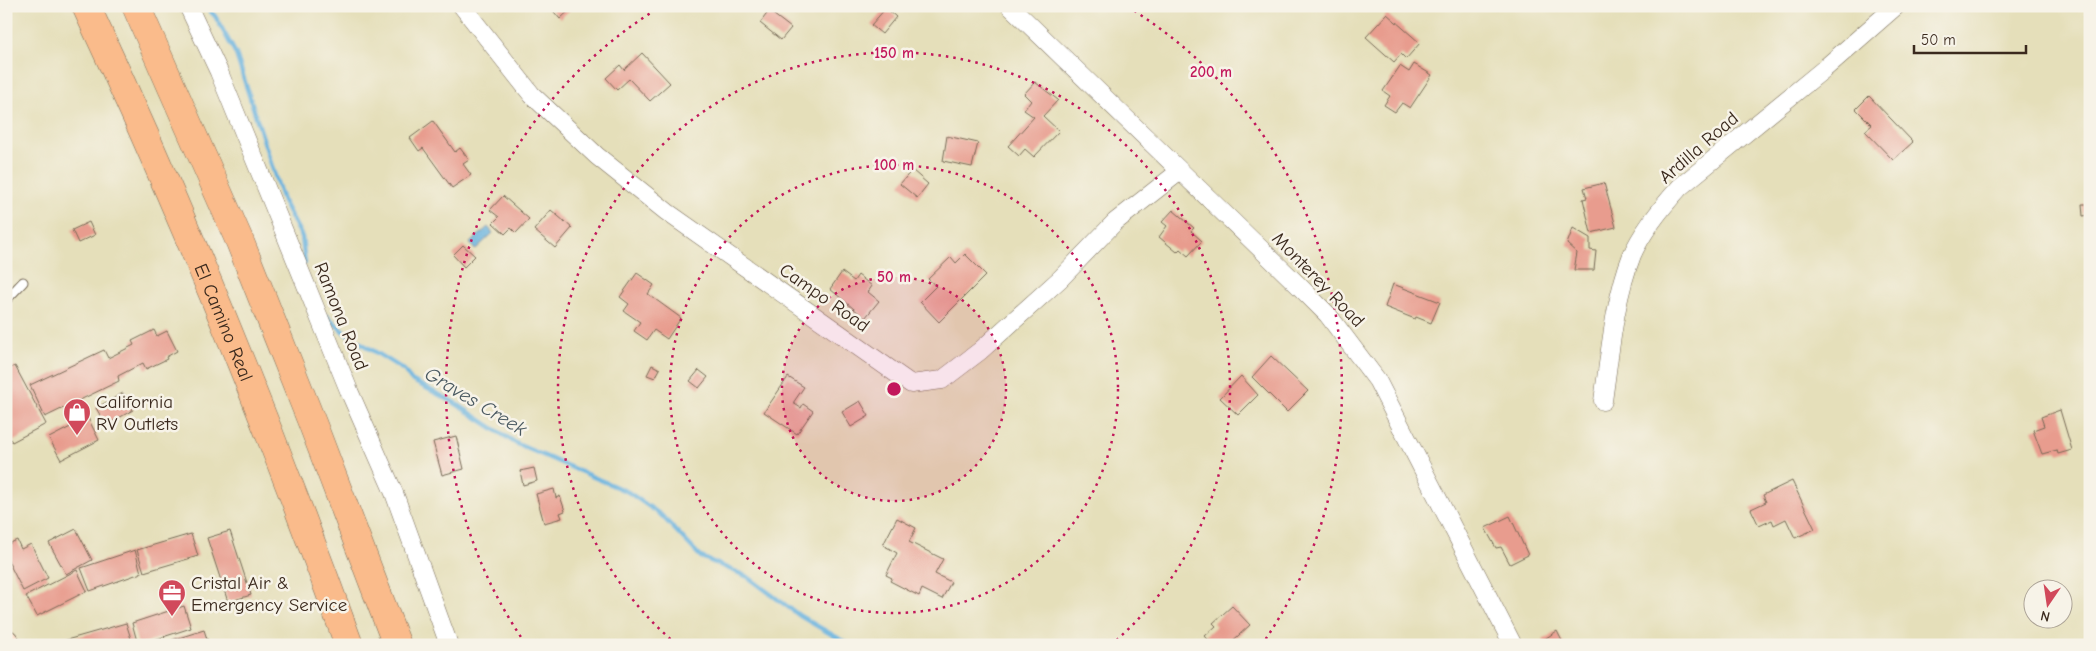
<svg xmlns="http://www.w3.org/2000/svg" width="2096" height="651" font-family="'Comic Neue',sans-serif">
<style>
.water{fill:#65b1de;stroke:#506e7e}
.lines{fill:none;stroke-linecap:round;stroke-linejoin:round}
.stream{stroke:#65b1de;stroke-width:4.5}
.building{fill:#e89c8e}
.service-casing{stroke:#766955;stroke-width:11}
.minor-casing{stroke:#766955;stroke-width:19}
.secondary-casing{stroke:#766955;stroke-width:27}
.motorway-casing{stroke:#766955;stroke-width:29}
.service{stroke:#fff;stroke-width:9}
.minor{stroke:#fff;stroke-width:18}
.secondary{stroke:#fde4d1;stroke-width:25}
.motorway{stroke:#fabb8b;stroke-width:28}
.ring{fill:none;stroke:#c2185b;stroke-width:2.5;stroke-dasharray:2.5 5}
.labels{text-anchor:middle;stroke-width:5;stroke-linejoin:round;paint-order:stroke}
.street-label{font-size:19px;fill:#3b2a1e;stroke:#f7f3e8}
.poi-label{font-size:19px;fill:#3b2a1e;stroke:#f7f3e8;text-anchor:start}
.water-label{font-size:20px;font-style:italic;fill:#4a5961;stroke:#f7f3e8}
.centre{fill:#c2185b;stroke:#f7f3e8;stroke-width:2.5}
.ring-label{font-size:15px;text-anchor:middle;font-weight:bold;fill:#c2185b;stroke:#f7f3e8;stroke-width:5;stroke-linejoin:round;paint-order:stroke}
</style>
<rect width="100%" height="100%" fill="#f7f3e8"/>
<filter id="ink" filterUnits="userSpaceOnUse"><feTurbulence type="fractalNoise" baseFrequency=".02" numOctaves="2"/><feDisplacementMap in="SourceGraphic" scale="10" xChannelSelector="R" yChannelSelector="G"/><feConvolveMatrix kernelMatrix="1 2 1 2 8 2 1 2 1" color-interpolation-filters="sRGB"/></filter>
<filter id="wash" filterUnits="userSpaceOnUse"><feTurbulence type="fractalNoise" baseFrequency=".0096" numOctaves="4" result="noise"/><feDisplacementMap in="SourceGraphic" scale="20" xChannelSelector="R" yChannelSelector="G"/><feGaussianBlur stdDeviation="1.12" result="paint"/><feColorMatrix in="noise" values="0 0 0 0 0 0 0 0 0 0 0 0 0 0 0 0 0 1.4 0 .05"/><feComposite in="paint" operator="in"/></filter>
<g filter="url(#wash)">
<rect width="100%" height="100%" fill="#e5dfba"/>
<path class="water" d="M488,227l5,6 -18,17 -5,-7z"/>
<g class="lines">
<path class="stream" d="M205,6l10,10 21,38 47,147 19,36 3,26
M327,316l18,17 59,37 7,10 44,23 62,41 111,48 33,23 40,42 47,20 52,39 50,29"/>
</g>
<g id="blocks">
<path class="building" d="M549,6h25l-14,13z
M886,8l10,9 -14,17 -11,-9z
M769,11l22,17 -10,12 -21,-17z
M1387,14l33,29 -14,16 -5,-5 -7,8 -28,-25z
M642,53l28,30 -20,18 -21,-22 -12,11 -11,-12 14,-13 4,5z
M1414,64l18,11 -22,33 -8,-5 -7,9 -11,-7 6,-9 -7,-5 17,-25 9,6z
M1035,82l23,18 -15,16 16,15 -25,26 -9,-8 -6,7 -11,-10 26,-29 -10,-7 7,-9 -7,-7z
M1869,96l44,46 -20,18 -28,-29 7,-6 -16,-16z
M433,121l22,31 5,-4 9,12 -6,4 8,11 -19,13 -29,-40 -4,3 -9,-13z
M947,136l31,7 -6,24 -29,-6z
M912,170l16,14 -11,14 -17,-14z
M1604,183l12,44 -25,6 -8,-34 4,-1 -3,-10z
M503,196l26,23 -13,14 -5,-5 -6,6 -12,-11 6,-6 -9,-7z
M2082,204h8v11l-7,1z
M551,210l21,18 -17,20 -21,-18z
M1173,210l21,18 -3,3 11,10 -14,15 -8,-7 -3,3 -18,-15 8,-11 -5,-4z
M89,222l6,13 -17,8 -6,-13z
M1573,228l17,10v12l6,1 -2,19h-20l3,-17 -10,-9z
M463,245l12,11 -11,11 -11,-12z
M965,254l21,21 -47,47 -19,-20 16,-16 -8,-7 23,-22 5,6z
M842,272l12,9 4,-6 14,11 -4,6 11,9 -14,17 -35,-29z
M637,273l17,12 -6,9 33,24 -14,21 -13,-9 -7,10 -13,-9 6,-9 -16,-11 5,-7 -9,-7z
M2087,278h3v15h-1z
M1393,284l47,18 -9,21 -15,-6 -1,2 -30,-12z
M154,330l3,6 10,-5 10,20 -11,6 1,2 -21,10 -3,-6 -25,13 1,5 -74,36 -15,-32 74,-35 4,8 26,-13 -2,-4z
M1271,356l37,35 -21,21 -35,-35z
M652,365l8,4 -5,9 -8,-3z
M15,366l31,58 -34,18 -6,-10v-62z
M699,370l9,7 -9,11 -9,-7z
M1241,376l17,19 -20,20 -18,-17z
M788,377l16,10 -11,16 8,5 2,-4 10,7 -16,23 -33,-22z
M123,393l10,17 -27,15 -10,-17z
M860,401l9,15 -18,11 -9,-15z
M2060,410l12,40 -14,4 -1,-4 -15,4 -9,-24 11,-4 -3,-9z
M88,418l11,22 -38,20 -12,-22z
M456,436l8,33 -22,6 -9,-33z
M534,468l3,13 -14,4 -3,-14z
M1792,481l23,48 -20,9 -9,-19 -12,6 -2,-5 -13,6 -8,-17 15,-7 -3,-7z
M554,489l2,9 4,-2 5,15 -5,2 2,5 -18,5 -8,-29z
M1510,516l18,39 -18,9 -9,-17 -5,1 -11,-20z
M897,518l19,10 -7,14 34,17 -8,15 16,8 -9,17 -20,-10 -3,7 -29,-15 2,-3 -6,-3 11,-22 -14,-8z
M76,529l16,31 -26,14 -17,-31z
M230,531l21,64 -23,7 -21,-64z
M191,534l7,22 -54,16 -7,-22z
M17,540l4,9 10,-5 17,34 -25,13 -17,-34v-12z
M135,550l6,23 -51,18 -9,-23z
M77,570l10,21 -50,25 -11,-20z
M184,606l7,22 -53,17 -6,-22z
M1232,606l18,19 -22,20h-15l-8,-9 11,-10 -3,-3z
M126,623l7,22h-69l-1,-4z
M204,630l5,15h-35l-2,-5z
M1557,631l7,14h-18l-3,-5z"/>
</g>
</g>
<g filter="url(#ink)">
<use href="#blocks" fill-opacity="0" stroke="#766955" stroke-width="1"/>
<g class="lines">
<g class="service-casing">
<path id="service" d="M6,300l17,-18"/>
</g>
<g class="minor-casing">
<path id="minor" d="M188,6l31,66 131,321 44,100 55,152
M462,6l70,89 65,61 70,56 244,172 31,-4 38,-29 80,-72 55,-57 65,-51
M1010,6l288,279 30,30 49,65 136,265
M1603,401c7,-48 11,-100 29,-146 11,-25 30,-48 48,-68l144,-118 72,-63"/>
</g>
<g class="secondary-casing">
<path id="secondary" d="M6,642l2,3"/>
</g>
<g class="motorway-casing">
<g id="motorway">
<path id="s1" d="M86,6c97,208 185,423 263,639"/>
<path d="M136,6l104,236 73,183 84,220"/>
</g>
</g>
<use href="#service" class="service"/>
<use href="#minor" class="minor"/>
<use href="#secondary" class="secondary"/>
<use href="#motorway" class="motorway"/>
</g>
</g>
<circle cx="894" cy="389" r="112" fill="#c2185b" fill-opacity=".12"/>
<g class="ring">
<circle cx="894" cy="389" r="112"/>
<circle cx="894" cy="389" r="224"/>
<path d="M676 644A336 336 0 1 1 1112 644"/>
<path d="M525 643A448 448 0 0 1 660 7M1128 7A448 448 0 0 1 1263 643"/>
</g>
<defs>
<g id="shop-pin" transform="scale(1.4375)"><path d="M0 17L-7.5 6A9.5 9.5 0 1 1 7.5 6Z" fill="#d1495b" stroke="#f7f3e8"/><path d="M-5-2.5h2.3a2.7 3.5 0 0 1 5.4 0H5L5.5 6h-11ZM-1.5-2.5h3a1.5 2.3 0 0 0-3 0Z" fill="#fff"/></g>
<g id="office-pin" transform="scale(1.4375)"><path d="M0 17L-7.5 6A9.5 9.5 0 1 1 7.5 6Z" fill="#d1495b" stroke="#f7f3e8"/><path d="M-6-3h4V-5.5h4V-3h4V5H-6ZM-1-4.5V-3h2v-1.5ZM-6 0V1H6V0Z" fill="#fff"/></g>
</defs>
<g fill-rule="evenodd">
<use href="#shop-pin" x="77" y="412"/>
<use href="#office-pin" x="172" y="593"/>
</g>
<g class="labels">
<g class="street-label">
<text transform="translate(1698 147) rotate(-41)" y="7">Ardilla Road</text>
<text transform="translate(1319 279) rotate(46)" y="7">Monterey Road</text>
<text transform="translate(825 297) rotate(35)" y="7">Campo Road</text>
<text transform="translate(342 316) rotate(68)" y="7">Ramona Road</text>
<text dy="7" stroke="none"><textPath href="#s1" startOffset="345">El Camino Real</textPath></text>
</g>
<g class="poi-label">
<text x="96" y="408">California<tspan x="96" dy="22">RV Outlets</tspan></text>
<text x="191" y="589">Cristal Air &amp;<tspan x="191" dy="22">Emergency Service</tspan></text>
</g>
<g class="water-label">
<text transform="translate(476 401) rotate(31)" y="7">Graves Creek</text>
</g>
</g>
<circle cx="894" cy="389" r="8" class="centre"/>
<g class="ring-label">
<text x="894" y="58">150 m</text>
<text x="1211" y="77">200 m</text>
<text x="894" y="170">100 m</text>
<text x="894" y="282">50 m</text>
</g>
<rect width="2096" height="651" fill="none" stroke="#f7f3e8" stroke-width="25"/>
<g transform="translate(2048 604) rotate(193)"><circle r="24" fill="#f7f3e8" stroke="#aca397"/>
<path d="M0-4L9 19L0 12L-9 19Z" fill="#d1495b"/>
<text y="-8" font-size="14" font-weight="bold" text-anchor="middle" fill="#3b2a1e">N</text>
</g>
<path d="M1914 45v8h112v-8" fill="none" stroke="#3b2a1e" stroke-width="2.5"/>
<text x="1921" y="45" font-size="15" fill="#3b2a1e" stroke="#f7f3e8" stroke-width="4" paint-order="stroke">50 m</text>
</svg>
